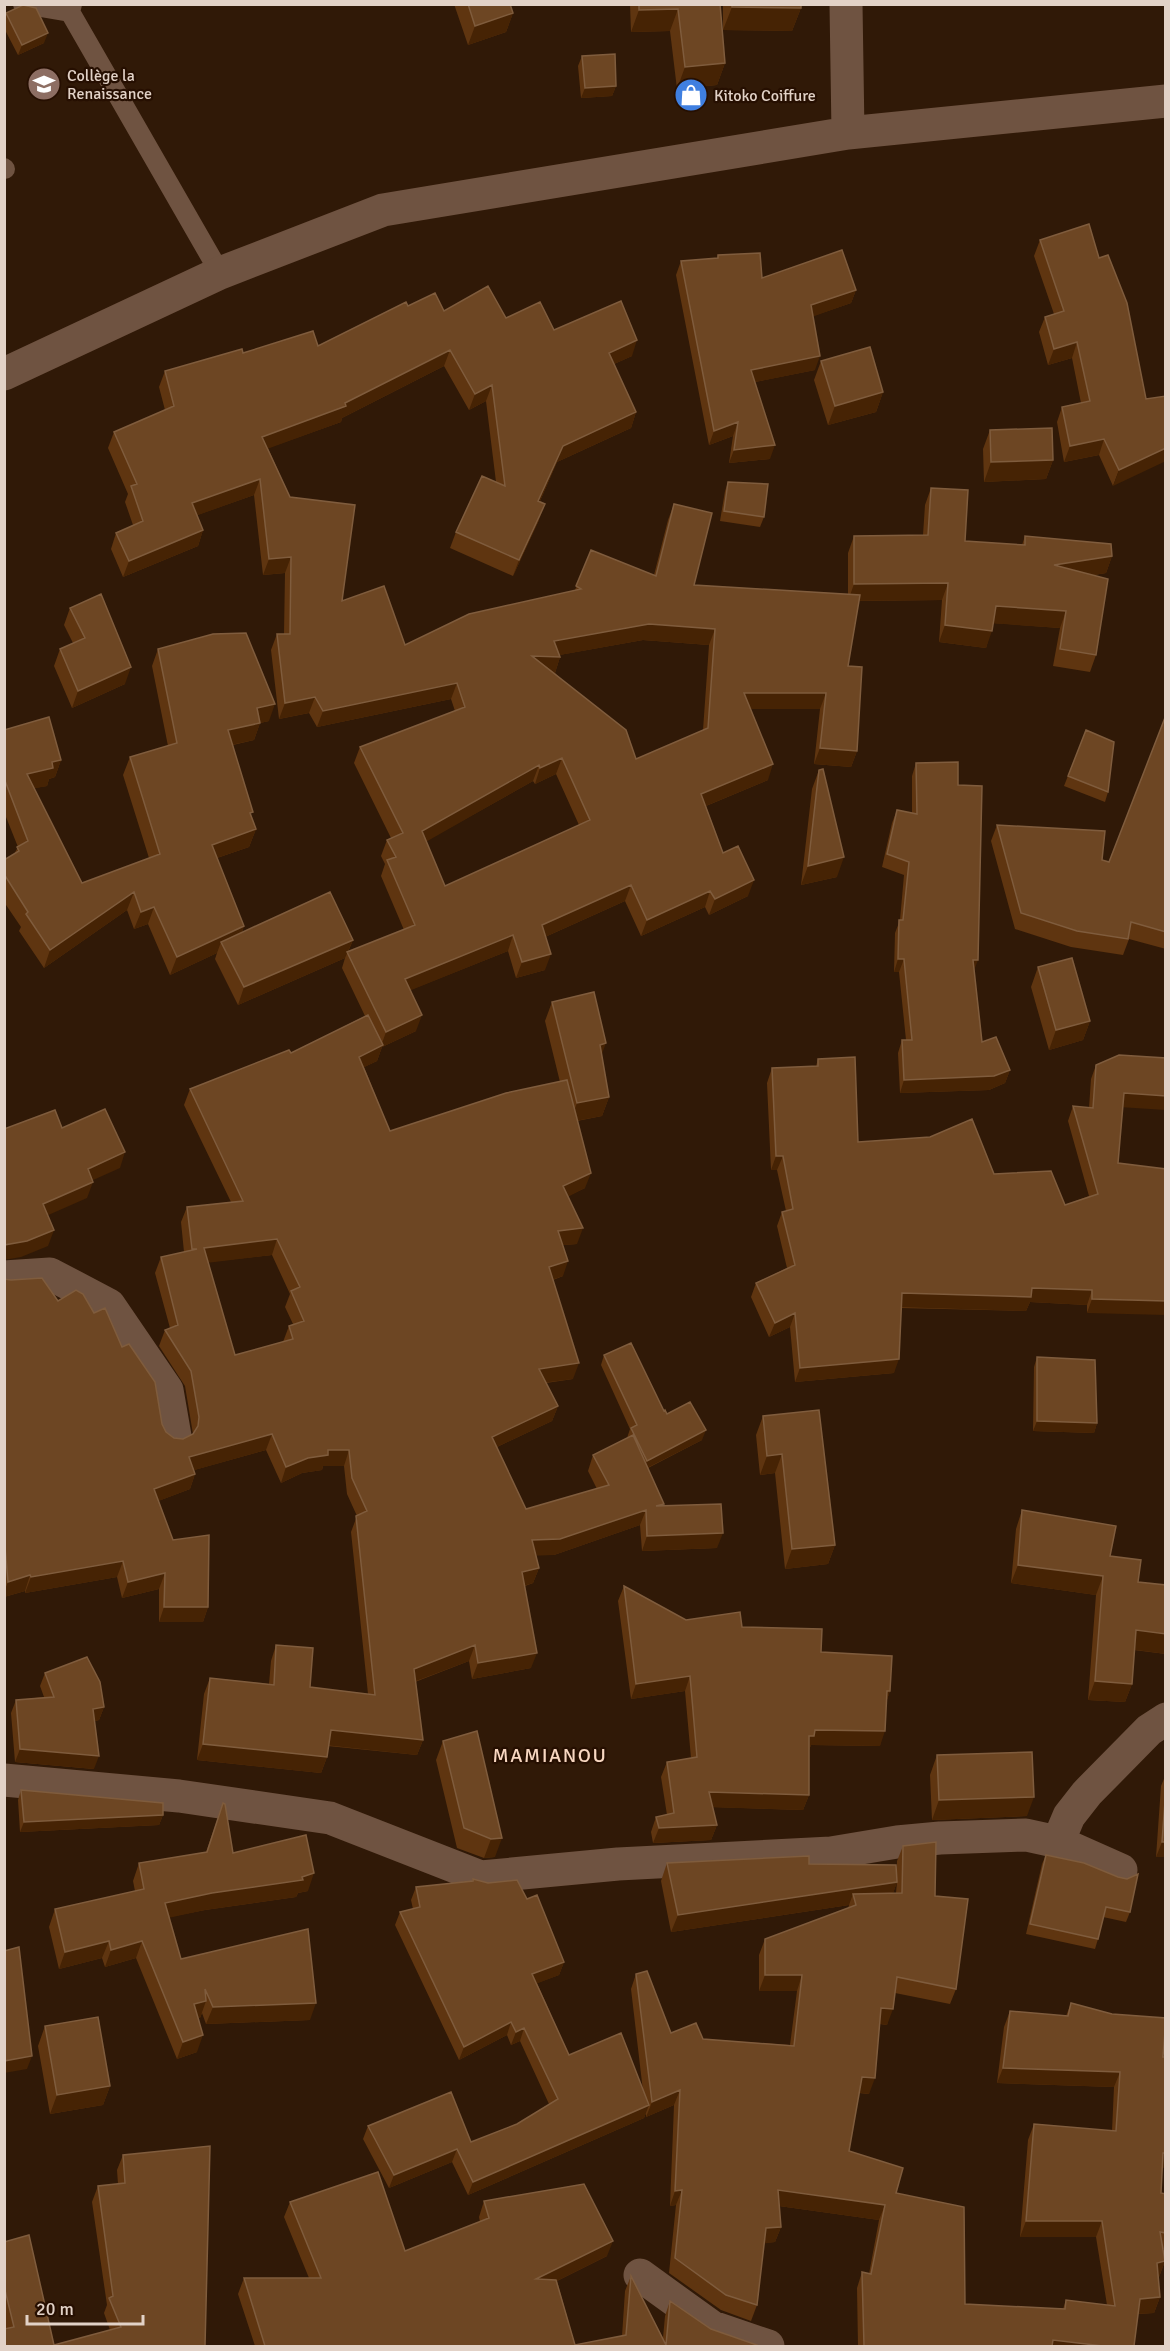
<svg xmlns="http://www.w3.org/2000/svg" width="1170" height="2351" font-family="Signika,sans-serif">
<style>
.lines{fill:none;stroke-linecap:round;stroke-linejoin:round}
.lane{stroke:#6f5341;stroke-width:20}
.street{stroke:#6f5341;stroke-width:33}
.wall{fill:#5f3510;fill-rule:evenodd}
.shaded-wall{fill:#462304}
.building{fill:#6d4623;stroke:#7f5c3d;stroke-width:1.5;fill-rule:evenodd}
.labels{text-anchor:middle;stroke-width:4.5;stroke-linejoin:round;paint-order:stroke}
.poi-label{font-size:16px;fill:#e2d2c7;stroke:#260f01;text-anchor:start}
.quarter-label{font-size:20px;letter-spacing:1.5px;fill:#f8d7c1;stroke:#260f01}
</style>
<rect width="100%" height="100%" fill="#301907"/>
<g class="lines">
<path class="lane" d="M23,4l47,8
M72,4l-2,8 150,261
M4,168l1,1"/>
<path class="street" d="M846,4l2,129
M4,374l216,-101 163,-63 465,-77 318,-32
M4,1277l46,-3 59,31 58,85 8,46
M4,1780l175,16 151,22 151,59 137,-13 213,-11 66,-11 43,-4 86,-3 32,7 63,28
M1058,1842l11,-26 18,-23 62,-63 17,-11
M640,2275l72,52 56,19"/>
</g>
<path class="wall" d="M454,4h56l3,9 -7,19 -38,13z
M630,4h90l5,59 -8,22 -40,4 -7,-58 -39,1z
M723,4h78v4l-9,23 -69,-1z
M6,13l38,30 -26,12 -14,-27v-12z
M582,56l34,30 -4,10 -31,2 -3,-32z
M1040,240l59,18 47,141 -33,87 -14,-31 -35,7 -7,-40 5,-15 19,-4 -9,-45 -24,7 -9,-33 6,-15 9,-3 -20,-58z
M718,255l44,23 94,12 -5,13 -38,13 2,54 -60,12 15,77 -41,4 4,-27 -24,9 -33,-170 5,-14 36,-3z
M408,306l98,12 48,12 78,26 -18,8 22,48 -5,16 -74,34 -17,39 -1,19 -26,56 -63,-28 6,-16 40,-50 -10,-81 -17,9 -25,-44 -102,52 -1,4 -73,26 22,49 52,104 63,44 170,-55 16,-40 63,25 14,-55 6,-16 20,81 154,9v-41l6,-17 69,-1 2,-30 6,-17 34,53 57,4 3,-9 87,20 -6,17 -12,2 2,80 -6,17 -37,-6 7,-38 -67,-5 -7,25 -47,-6 3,-42 -83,1 -11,65 9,85 -6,16 -37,-3 6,-55h-70l18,71 -62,26 17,47 25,43 -39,19 -4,-8 -64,29 -16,-35 -80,36v33l-29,8 -8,-27 -98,39 6,41 -34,16 -5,14 -13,6 26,64 170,-49 -15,-61 7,-19 50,54 7,41 -7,19 -25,5 8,67 -17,8 9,48 -14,1v31l-10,4 20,99 -27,4 12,23 -6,15 -55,26 29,62 71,-20 -9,-18 5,-16 34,-17 3,-9 -29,-64 3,-10 60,56 38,29 -54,28 15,38 54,42 -75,3 -2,-26 -86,30h-18l3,13 -6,15 -8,3 6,82 -59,11 -3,-18 -54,21 8,58 -6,15 -89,-9 -1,11 -6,16 -124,-13 7,-66 6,-16 59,6 2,-23 5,-16 34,42 58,7 -17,-162 6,-16 -10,-22 -3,-28h-21l-1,4 -20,3 -21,10 -15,-33 -72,20 1,4 -5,15 -32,12 15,39 35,67 -5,15h-44v-33l-37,9 -5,-21 -92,16v-2l-21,6v-318l54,22 36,12 28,34 44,85 8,6 9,1 10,-5 -8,-48 -26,-40 6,-16 5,-2 -15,-55 6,-16 23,-5 -3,-30 6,-15 44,-5 -47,-97 6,-16 101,-36 74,-37 -23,-48 3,-10 -107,47 -23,-46 2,-6 -47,22 -22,-51 -14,5 -7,-19 -83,58 -25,-37 2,-4 -17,-25v-42l10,-6 4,-7 -14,-35v-82l57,30 -6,17 -6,2 -2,7 -13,2 48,95 67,-25 -26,-83 7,-18 38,-11 -16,-80 6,-17 111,72 -9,2 -6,17 -21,5 18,71 5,13 -7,18 -32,11 27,68 -2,6 111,8 -5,12 56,-22 -23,-54 4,-12 -4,-8 6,-16 4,-2 -37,-75 6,-16 95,-36 -4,-12 -134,28 -8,-14 -30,6 -8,-69 6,-16h7l1,-61 -22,2 -9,-80 -57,20 6,15 -5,16 -75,31 -12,-28 5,-16 17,-8 -8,-23 3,-8 -20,-46 6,-16 51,-22 -6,-23 6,-16 78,-18 75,-7zM643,640l66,5 -6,85 -67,29 -81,-86 5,-16 -1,-2zM556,774l23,51 -134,61 -19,-45 107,-60 2,3zM272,1255l18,39 -5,13 8,17 -4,2 -6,16 -48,13 -27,-93z
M821,361l62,31 -7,20 -48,13 -14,-45z
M990,430l63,30 -7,19 -62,3 -1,-33z
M728,482l36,35 -4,10 -40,-6 5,-30z
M70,608l55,76 -53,24 -18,-42 6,-17 13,-6 -9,-18z
M1166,715v234l-37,-10 -6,16 -52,-8 -56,-18 -24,-88 6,-16 112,37z
M1086,730l22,62 -3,10 -41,-16z
M916,763l42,22 16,186 8,71 28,28 -5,13 -16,7 -89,3 -2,-40 4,-13h4l-7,-68h-5l1,-39 5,-13 4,-45 -22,-8 10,-44 5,-13 15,3v-37z
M819,770l18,107 -36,8 11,-96z
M1038,967l52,54 -7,19 -34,10 -18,-63z
M818,1059l40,83 136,32 71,31 24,-9 -21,-75 5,-15 16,2 2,-29 5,-14 27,42 -5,56 48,6 -79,144v-8l-57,-3 -4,9 -125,-3 -7,65 -99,9 -5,-55 -21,10 -18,-40 5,-14 31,-15 -10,-42 5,-14 4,-1 -9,-41h-6l-4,-87 5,-15 44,-2z
M1037,1357l60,66 -3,10 -61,-2 1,-64z
M763,1416l72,129 -7,19 -43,5 -10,-96 -15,2 -4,-40z
M1022,1510l88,46 28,26 28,3v69l-32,-4 -2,34 -7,18 -37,-2 8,-105 -85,-12 5,-54z
M624,1586l62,34 56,7 79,25 69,39 -4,11 -6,44 -69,-1 -2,5v45l-6,15 -90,-3 4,18 -6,15 -58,3 -2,-11 5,-15 11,-2 -6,-38 6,-15 24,-4 -6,-67 -54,8 -13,-98z
M45,1673l59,34 -5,13 -4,1 -1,48 -79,-7 -4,-49 5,-13 28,-3 -4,-11z
M477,1731l18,126 -11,1 -27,-10 -21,-88 7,-19z
M937,1755l90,61 -95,4 -2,-45z
M1166,1774v83h-10l5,-71z
M21,1790l142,25 -4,10 -139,7 -2,-32z
M223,1803l10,50 75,38 -10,2 -2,4 -91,13 -36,7 12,42 129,61 -104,4 -4,-11 -2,5h-2l-1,34 -20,7 -41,-101 -31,9 -3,-9 -43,11 -10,-42 6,-18 80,-18 -2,-10 6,-18 67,-11z
M903,1846l32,50 21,93 -6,15 -55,-11 -8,32 -7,-1 -11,70 -10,-1 -10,58 47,42 69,111 98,5 3,-9 41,5 -11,-68h-76l8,-97 6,-16 78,7 2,-44 -117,-4 7,-56 6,-16 56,5 5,-13 92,54h3v111h-4l-1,25 5,1v55h-3l2,12 -6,16h-1l2,20 -6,16 -16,1 -4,32h-276l-1,-58 5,-16 7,2 10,-54 -100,-14 2,21 -6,15 -11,1 -7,62 -6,16 -30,-11 -52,-37 7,-68 -6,1 4,-101 -28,12v-4l-2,5 -176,77 -16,-33 -63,26 -26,-49 5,-13 103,16 46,-18 32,-20 -29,-63 -9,4 -4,-10 -48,25 -64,-135 5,-13 13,-3 -2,-9 5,-13 56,-6 1,-2 54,20 37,63 -5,13 -22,8 32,72 74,36 -12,-102 5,-15 35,59 32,6 87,6 7,-54h-38v-36l6,-16 83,-31 1,-3 -178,27 -10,-51 6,-18 142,1 88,17v-20zM897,1882l-1,11h-3z
M1046,1855l72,22 12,35 -4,10 -23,-5 -5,22 -3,10 -69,-15 16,-70z
M45,2026l65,60 -7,19 -53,9 -12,-68z
M123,2155l82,191h-201l1,-18 -1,-4v-82l50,103 56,-15 -6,-17 3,-8 -15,-103 6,-16 20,-2 -1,-14z
M484,2201l123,55 -50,25 18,64 47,-9 3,-45 6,-15 32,62 2,-22 5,-15 41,28 46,17h-502l-17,-52 6,-16h65l-25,-61 6,-15 115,49 75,-29 -1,-5z"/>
<path class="shaded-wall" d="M732,7l69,1 -9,23 -69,-1z
M678,9l-8,22 -39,1 8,-22z
M513,13l-7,19 -38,13 7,-19z
M48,33l-4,10 -26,12 4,-10z
M725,63l-8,22 -40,4 8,-22z
M616,86l-4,10 -31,2 4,-10z
M856,290l-5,13 -45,16 5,-14z
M637,340l-5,16 -29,13 6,-16z
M1077,342l-5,16 -24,7 6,-16z
M450,350l-6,16 -102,52 -1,4 -85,31 6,-16 83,-34z
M820,356l-5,14 -69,14 5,-14z
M492,385l-6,16 -17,9 6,-16z
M883,392l-7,20 -48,13 7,-19z
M636,412l-5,16 -74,34 -24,55 5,-16 25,-55z
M738,422l-5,14 -24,9 5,-14z
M1104,439l-5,16 -35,7 6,-16z
M775,445l-5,14 -41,4 5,-13z
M1166,448v13l-53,25 6,-16z
M1053,460l-7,19 -62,3 7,-20z
M260,479l-6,16 -67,24 5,-16z
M545,504l-6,16 -26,56 6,-16z
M203,530l-5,16 -75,31 6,-16z
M1112,556l-6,17 -58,9 6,-17z
M291,557l-6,16 -22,2 6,-16z
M948,583l-6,17 -94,1 6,-17z
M996,606l70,5 -6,17 -71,-5z
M649,624l66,5 -6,16 -66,-5 -94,17 5,-16z
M945,625l47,6 -6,17 -47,-6z
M532,656l28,1 -5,16z
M131,667l-6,17 -53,24 6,-17z
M457,683l-6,16 -134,28 6,-16z
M744,693h82l-6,16h-82z
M315,697l-6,16 -30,6 6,-16z
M275,704l-6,17 -9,2 -6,17 -32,7 6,-17 29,-22z
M820,748l37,3 -6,16 -37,-3z
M562,758l-6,16 -21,10 5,-16z
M61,760l-6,17 -6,2 -2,7 -26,5 6,-17 25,-12z
M773,764l-5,16 -72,30 5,-16z
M539,765l-6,16 -116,66 5,-16z
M256,829l-7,18 -44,15 7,-17z
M844,857l-7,20 -36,8 7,-19z
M754,880l-6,16 -39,19 6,-16z
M631,885l-6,16 -89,40 6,-16z
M710,891l-5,16 -64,29 6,-16z
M134,892l-7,18 -83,58 6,-18z
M154,907l-6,17 -14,5 7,-17z
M244,926l-6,17 -17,-1 -4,11 -47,22 7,-18z
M513,935l-5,16 -109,44 6,-16z
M353,940l-8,18 -107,47 6,-18z
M551,954l-6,16 -29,8 6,-16z
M898,959h6l-5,13h-5z
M973,960h5l-5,13z
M422,1015l-6,16 -34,16 -5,14 -23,11 5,-15 22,-11 5,-14z
M1090,1021l-7,19 -34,10 7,-20z
M606,1043l-7,19 1,-17z
M1010,1070l-5,13 -16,7 -89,3 4,-13z
M1124,1093l42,3v14l-47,-3z
M609,1097l-7,19 -32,6 7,-19z
M125,1152l-5,16 -38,17 6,-16z
M776,1156h7l-6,14h-6z
M591,1173l-6,15 -27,14 5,-16z
M93,1182l-6,16 -50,22 6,-16z
M583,1228l-6,16 -25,2 6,-15z
M54,1230l-6,16 -27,11 -17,3v-15z
M277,1239l-5,16 -74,9 6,-16z
M568,1261l-5,15 -20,7 6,-16z
M1032,1288l60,2 -5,15 -57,-3 -4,9 -129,-4 5,-14z
M1092,1299l74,2v14l-79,-2z
M795,1313l-5,14 -21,10 6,-14z
M899,1359l-5,14 -99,9 5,-14z
M579,1363l-6,16 -39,5 5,-15z
M558,1406l-6,15 -66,31 6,-15z
M1037,1421l60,2 -3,10 -61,-2z
M706,1430l-4,10 -59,30 4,-9z
M272,1434l-6,16 -82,23 5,-16z
M328,1450h21l-5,16h-21l-1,4 -20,3 -21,10 5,-16z
M782,1454l-7,19 -15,2 7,-19z
M195,1474l-5,15 -42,16 6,-16z
M646,1510l-6,15 -86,30 -27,1 5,-16z
M723,1533l-6,15 -75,3 5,-15z
M835,1545l-7,19 -43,5 7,-20z
M123,1561l-6,16 -92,16 6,-16z
M1018,1565l85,11 -7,19 -85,-12z
M539,1568l-6,15 -16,5 5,-16z
M165,1573l-6,16 -37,9 6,-16z
M30,1575l-5,16 -21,6v-5l4,-10z
M164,1607h44l-5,15h-44z
M1136,1630l30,4v20l-37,-5z
M475,1645l-6,16 -61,23 6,-15z
M537,1653l-6,15 -59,11 6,-16z
M690,1676l-5,15 -54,8 5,-15z
M1095,1681l37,3 -7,18 -37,-2z
M887,1691h3l-5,15z
M104,1707l-5,13 -11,3 5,-14z
M331,1730l92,10 -6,15 -92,-10z
M815,1730l70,1 -5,15 -69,-1 -2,6v-15z
M203,1744l124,13 -6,16 -124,-13z
M20,1749l79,7 -5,13 -79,-7z
M709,1792l100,3 -6,15 -99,-3z
M1034,1797l-7,19 -95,4 7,-20z
M163,1815l-4,10 -139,7 4,-10z
M717,1825l-6,15 -58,3 6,-15z
M502,1838l-7,19 -11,1 7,-19z
M1162,1842h4v15h-10z
M314,1873l-6,18 -10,2 -2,4 -91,13 -46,10 6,-17 47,-10 90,-16z
M897,1882l-6,17 -38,-5 -4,11 -178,27 7,-17z
M109,1941l-7,17 -43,11 6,-17z
M142,1941l-6,17 -31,9 6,-17z
M564,1962l-5,13 -31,12 4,-13z
M765,1975h37l-5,16h-38z
M206,2001l-6,17 -12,3 6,-17z
M316,2003l-6,17 -104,4 7,-17z
M881,2008l12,1 -6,16 -12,-2z
M511,2022l-4,13 -48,25 5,-13z
M524,2028l-4,13 -9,4 5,-13z
M203,2035l-6,17 -20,7 6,-17z
M32,2056l-5,13 -23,4v-12z
M1003,2068l117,4 -6,15 -117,-4z
M862,2077l13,1 -6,16 -13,-2z
M110,2086l-7,19 -53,9 7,-19z
M680,2090l-6,15 -28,12 6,-15z
M649,2105l-5,13 -176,77 5,-13z
M457,2149l-5,13 -63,26 5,-13z
M1163,2153h3v15h-8z
M682,2190l-6,15 -6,1 5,-15z
M778,2190l107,15 -6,15 -107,-15z
M1026,2221h76l-6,16h-76z
M781,2227l-6,15 -14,2 5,-16z
M613,2241l-6,15 -76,38 5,-15z
M1165,2261l-6,16 -7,1 5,-15z
M1160,2297l-6,16 -19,1 5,-15z
M1053,2340l50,6h-53z"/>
<path class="building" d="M468,4h42l3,9 -38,13z
M639,4h81l5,59 -40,4 -7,-58 -39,1z
M732,4h69v4l-69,-1z
M23,5l13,3 12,25 -26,12 -16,-32z
M615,54l1,32 -31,2 -3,-32z
M1089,224l10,34 9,-3 19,48 19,96 20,-3v52l-47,22 -15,-31 -34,7 -8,-39 28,-6 -13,-59 -23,7 -9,-32 19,-6 -24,-71z
M842,250l14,40 -45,15 9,51 -69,14 24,75 -41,5 4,-28 -24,9 -33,-170 37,-3v-3l42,-2 2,25z
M488,286l18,32 34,-16 14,28 67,-29 16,39 -28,13 27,59 -73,34 -25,55 7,3 -26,56 -63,-28 26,-56 23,10 -13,-101 -17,9 -25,-44 -105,53 1,3 -84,31 28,60 65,8 -13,96 42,-15 21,59 64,-31 112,-25 -5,-3 15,-36 65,26 18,-72 38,9 -18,72 166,10 -12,71 14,1 -5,84 -37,-3 6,-55h-82l29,71 -72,30 22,59 15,-7 16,34 -39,19 -5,-8 -63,29 -16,-35 -89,40 9,29 -29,8 -9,-27 -108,44 17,36 -36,17 -39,-80 68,-27 -28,-65 9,-3 -9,-17 16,-7 -43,-86 105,-40 -8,-24 -134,28 -8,-14 -30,6 -8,-69h13l1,-77 -22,2 -9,-80 -68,24 11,27 -74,31 -13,-28 27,-12 -12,-35 6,-2 -23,-52 60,-26 -9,-35 77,-22 1,4 70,-22 5,15 88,-44 2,4 27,-13 9,18zM649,624l66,5 -7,99 -72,31 -10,-29 -94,-74 28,1 -6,-16zM562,758l28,62 -145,66 -23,-55 117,-66 1,3z
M870,347l13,45 -48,14 -14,-45z
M1052,428l1,32 -62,2 -1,-32z
M728,482l40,2 -4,33 -40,-6z
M931,488l37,2 -3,51 60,4v-9l86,8 1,12 -58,9 54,14 -12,76 -36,-6 6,-38 -70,-5 -4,25 -47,-6 3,-42 -94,1v-48l74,-1z
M101,594l30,73 -53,24 -18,-42 25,-11 -15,-30z
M246,633l29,71 -18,4 3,15 -32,7 25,82 -3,1 6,16 -44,16 32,81 -67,31 -23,-50 -13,5 -7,-20 -84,58 -24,-36 2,-2 -24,-38v-14l15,-9 -2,-4 11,-6 -24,-63v-48l45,-13 12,43 -9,2 1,6 -26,6 55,109 78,-29 -30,-97 47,-14 -19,-94 55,-15z
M1166,715v217l-35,-10 -3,17 -51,-8 -56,-18 -24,-88 108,6 -3,29 7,2z
M1086,730l28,12 -6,50 -40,-16z
M958,762v23l24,1 -4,174h-5l9,82 14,-5 14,33 -16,6 -90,4 -2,-40h10l-8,-81h-6l1,-39h4l6,-58 -22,-8 10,-44 20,4 -1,-51z
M823,769l21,88 -36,9 11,-96z
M330,892l23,48 -109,47 -23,-45z
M1072,958l18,63 -34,9 -18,-63z
M594,992l12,51 -6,2 9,52 -32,6 -25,-101z
M368,1015l15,30 -24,12 31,74 116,-38 61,-13 24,93 -28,13 20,42 -25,3 10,30 -19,6 30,96 -40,6 19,37 -66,31 34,72 83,-24 -16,-30 40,-20 31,69 -8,2 65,-2 2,29 -76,3 -1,-26 -86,29 -28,1 7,28 -17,4 15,81 -59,10 -3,-18 -61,24 9,71 -92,-10 -4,27 -124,-13 7,-66 64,7 2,-40 37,3 -3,39 65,8 -19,-179 11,-5 -15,-33 -3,-28h-21v5l-20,3 -22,9 -14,-33 -83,23 6,17 -41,15 19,51 36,-5 -1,72h-44l1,-34 -37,9 -5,-21 -92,16 -1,-2 -22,7 -4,-47v-256l7,1 31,-2 16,23 18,-11 7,4 11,19 11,-5 17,39 7,-3 26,38 7,42 4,8 8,6 9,1 10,-5 5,-8 1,-9 -8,-46 -26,-41 13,-5 -17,-68 36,-8h-5l-5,-42 56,-6 -53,-112 99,-39 2,3zM277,1239l23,48 -9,4 13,30 -15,5 4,13 -58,16 -31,-107z
M1119,1055l47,3v38l-42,-3 -6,70 48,6v132l-74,-2v-9l-60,-2 -1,9 -129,-4 -3,66 -99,9 -5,-55 -20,10 -19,-40 39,-18 -13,-53 11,-3 -10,-53h-7l-4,-88 46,-2v-7l37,-2 3,85 72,-5 42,-18 22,55 57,-3 14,34 33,-11 -25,-88 20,2 3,-43z
M105,1109l20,43 -37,17 5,13 -50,22 11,26 -27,11 -23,4v-116l51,-19 7,18z
M631,1343l33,68 1,-1 2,4 23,-12 16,28 -59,31 -16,-33 6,-3 -33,-70z
M1037,1357l58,3 2,63 -60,-2z
M819,1410l16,135 -43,4 -10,-95 -15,2 -4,-40z
M1022,1510l94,16 -6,30 31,4 -3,22 28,3v49l-30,-4 -4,54 -37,-3 8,-105 -85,-11z
M624,1586l62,34 54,-8 2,15 80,2 -1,23 71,4 -2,35h-3l-2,40 -70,-1 -1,6h-5v59l-100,-3 8,33 -58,3 -3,-11 18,-4 -7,-51 30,-5 -7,-81 -54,8z
M87,1657l13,25 4,25 -11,2 6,47 -79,-7 -4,-49 38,-3 -9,-24z
M477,1731l25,107 -11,1 -27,-11 -21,-87z
M1032,1752l2,45 -95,3 -2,-45z
M1166,1788v54h-4z
M21,1790l142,13v12l-139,7z
M223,1803l2,1 8,49 73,-18 8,38 -12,4 1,3 -91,13 -47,10 16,56 127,-30 8,74 -103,4 -8,-18 1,12 -12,3 9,31 -20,7 -41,-101 -31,9 -2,-9 -44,11 -10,-43 89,-20 -5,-26 68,-11z
M936,1842l-1,54 33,3 -12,90 -59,-12 -4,32 -12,-1 -6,70 -13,-1 -13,74 54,17 -7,25 68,14 1,97 100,5 1,-9 49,6 -13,-85h-76l8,-97 82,7 4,-59 -117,-4 7,-57 58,5 3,-13 41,11 54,4 -3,39h3v96h-3l-2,40 5,1v39l-6,-1 5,29 -8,2 3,34 -20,2 -6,47h-31l-50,-6 -1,6h-188l-2,-74 9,2 14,-69 -107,-15 3,37 -15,1 -9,77 -31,-10 -51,-37 7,-68 -7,1 5,-101 -28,12 -16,-128 11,-3 24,62 25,-10 7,16 91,7 8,-71h-37v-36l91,-34 -3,-11 49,-1 1,-47z
M1046,1855l38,8 34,14 9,2 11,-5 -8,38 -24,-5 -8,32 -68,-15z
M809,1856v8l87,1 1,17 -219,33 -11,-52z
M473,1879l15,4 29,-3 10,19 10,-4 27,67 -32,12 37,81 52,-22 28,72 -176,77 -16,-33 -63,26 -26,-49 83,-34 20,50 46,-18 41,-25 -34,-71 -8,4 -5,-10 -47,25 -64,-135 20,-5 -4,-20 57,-6z
M19,1947l13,109 -28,5v-110z
M98,2017l12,69 -53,9 -12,-69z
M210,2146l-5,200h-201v-17l10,-2 -10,-41v-44l25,-7 25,110 67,-18 -12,-29 4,-2 -15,-110 27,-3 -2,-28z
M378,2172l27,79 84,-33 -5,-17 100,-17 29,57 -77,38 20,1 19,65 51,-10 5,-59 35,69 4,-44 41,28 46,16v1h-492l-21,-68h77l-31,-76z"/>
<defs>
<g id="school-disc" transform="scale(1.725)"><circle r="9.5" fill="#8d6e63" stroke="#260f01"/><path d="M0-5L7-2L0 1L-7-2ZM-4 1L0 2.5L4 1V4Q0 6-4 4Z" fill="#fff"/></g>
<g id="shop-disc" transform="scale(1.725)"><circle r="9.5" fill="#3f7fe0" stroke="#260f01"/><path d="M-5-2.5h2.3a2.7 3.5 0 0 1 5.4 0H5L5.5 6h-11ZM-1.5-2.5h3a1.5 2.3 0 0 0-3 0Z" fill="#fff"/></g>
</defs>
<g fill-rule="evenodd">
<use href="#school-disc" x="44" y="84"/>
<use href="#shop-disc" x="691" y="95"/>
</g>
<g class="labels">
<g class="poi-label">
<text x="67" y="81">Collège la<tspan x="67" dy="18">Renaissance</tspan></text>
<text x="714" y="101">Kitoko Coiffure</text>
</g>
<g class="quarter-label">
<text x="550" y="1762">MAMIANOU</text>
</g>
</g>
<rect width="1170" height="2351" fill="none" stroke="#e2d2c7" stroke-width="12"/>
<path d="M27 2315v9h116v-9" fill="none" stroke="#e2d2c7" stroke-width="3"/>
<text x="36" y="2315" font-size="18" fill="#e2d2c7" stroke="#260f01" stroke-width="4.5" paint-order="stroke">20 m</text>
</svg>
